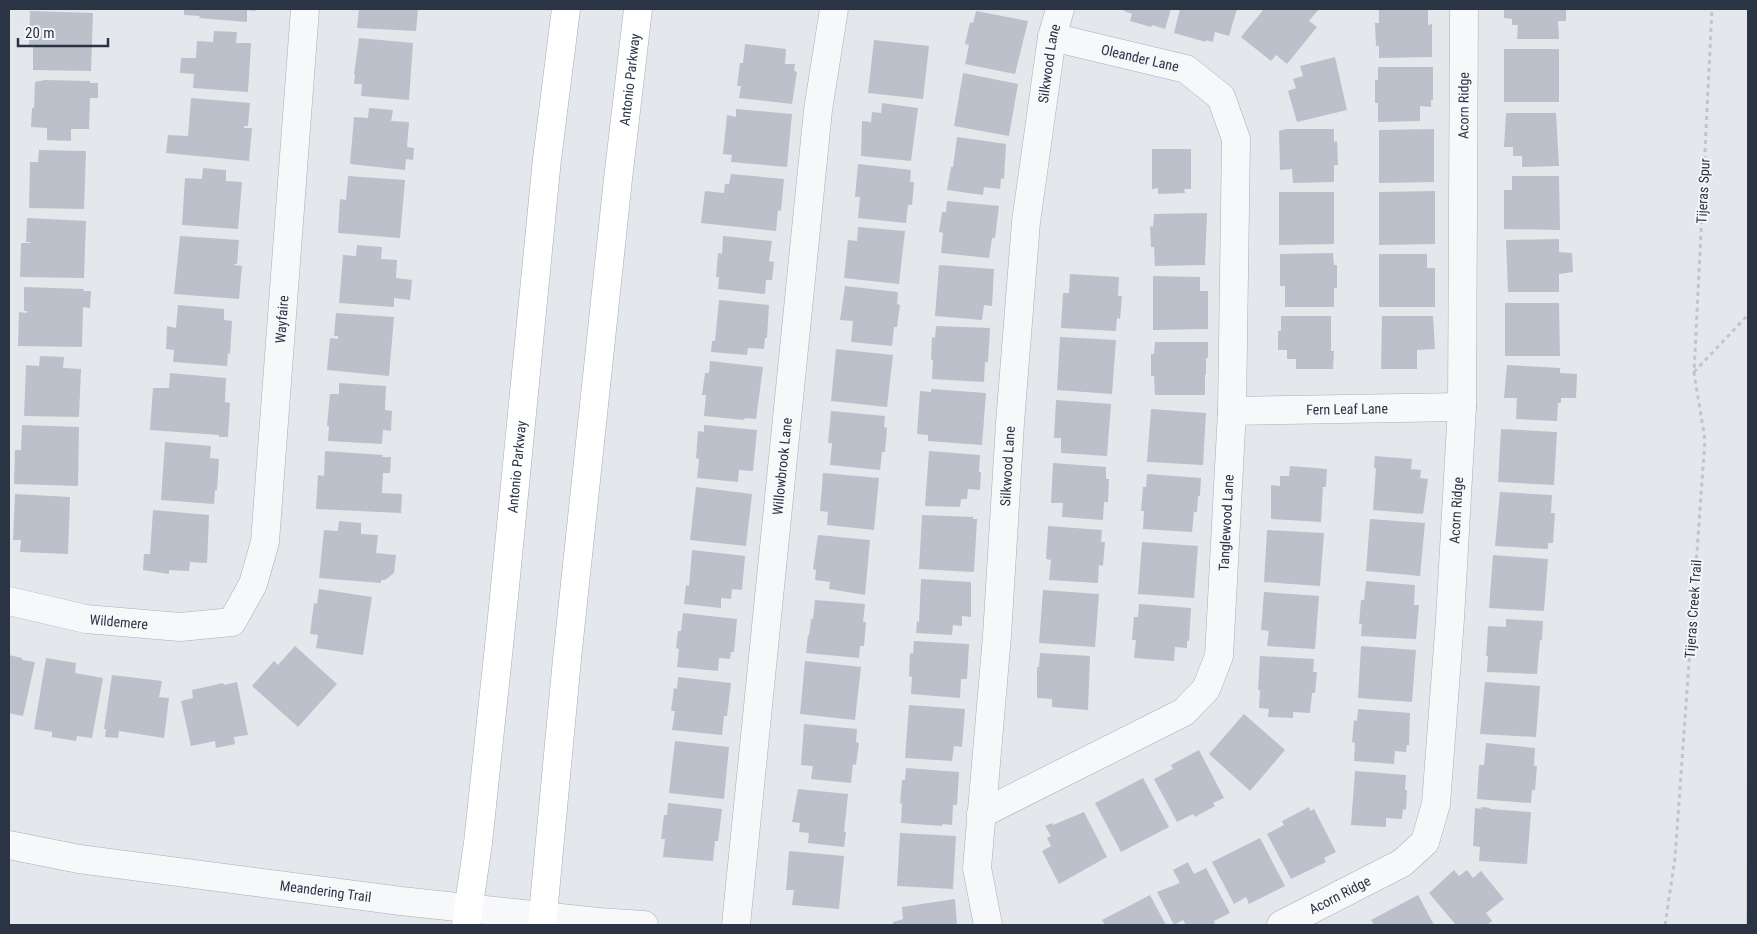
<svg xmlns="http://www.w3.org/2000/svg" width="1757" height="934" font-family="'Roboto Condensed',sans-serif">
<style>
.green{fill:#c9d6c5}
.building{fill:#bbc0ca}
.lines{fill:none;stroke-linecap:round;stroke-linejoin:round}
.minor-casing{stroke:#a9aeb7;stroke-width:29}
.tertiary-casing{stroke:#a9aeb7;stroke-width:29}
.primary-casing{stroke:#a3abb8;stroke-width:29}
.path{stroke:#c2c5cb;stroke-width:3;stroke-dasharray:4 4;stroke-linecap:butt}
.minor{stroke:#f7f8fa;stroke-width:28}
.tertiary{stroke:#f7f8fa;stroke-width:28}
.primary{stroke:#fff;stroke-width:28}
.labels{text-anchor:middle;stroke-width:4;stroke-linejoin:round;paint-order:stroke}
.street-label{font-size:14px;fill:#2b3445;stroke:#f4f6f9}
</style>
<rect width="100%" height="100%" fill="#e4e7ec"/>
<path class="green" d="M1748,498v427h-2z"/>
<path class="building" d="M184,9h72l-1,2 -8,-1v12l-48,-4 1,-2 -16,-1z
M359,9h59l-2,22 -59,-3z
M1125,9h46l-6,20 -13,-4 -1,2 -21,-6 2,-7 -8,-3z
M1180,9h57l-8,27 -14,-4 -2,10 -7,-2v2l-32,-9z
M1264,9h55l-10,12 8,6 -30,37 -11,-9 -5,6 -30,-24z
M1379,9h49v16l4,-1v33l-53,1v-12h-3l-1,-23h4z
M1504,9h62v12h-8l1,18h-42l1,-14h-6v-6l-8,-1z
M30,11l63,2 -2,58 -58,-1v-23h4v-2h-8z
M976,11l52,10 -13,53 -50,-10 4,-19 -4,-1 5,-22 3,1z
M214,31l23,1 -1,11h15l-3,49 -55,-4 1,-14 -14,-1 1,-15h15l1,-17 16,1z
M359,38l54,5 -4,57 -48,-4 1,-12h-8l1,-9 -1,-1z
M874,40l55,6 -6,53 -55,-6z
M745,44l41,5 -1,15h10l-1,7 3,1 -5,32 -53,-6 2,-12h-4l3,-23h3z
M1504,49h55v53h-55z
M1335,57l12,53 -50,12 -9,-31 8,-3 -3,-9 10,-3 -3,-10z
M1378,67h55v33h-2v7l-11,-1v15l-42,1v-19h-3v-23h3z
M963,73l55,11 -9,52 -55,-10z
M45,80l45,1v2h8v15h-8l-1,31h-18v12l-24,-1v-12l-16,-1 1,-19h2l1,-26z
M191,98l59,5 -2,23h-4v2h8l-3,33 -83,-8 2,-18 20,1z
M882,103l36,5 -7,53 -50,-5 1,-35 9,1 1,-10 9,1z
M369,108l24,2 -2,11 18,1 -2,25 7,1 -1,12 -7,-1 -1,11 -55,-6 4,-47 14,1z
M736,109l56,5 -5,53 -56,-5 1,-7 -9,-1 4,-39 9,2z
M1506,113h50l3,53 -37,1v-11h-9v-9h-9z
M1286,129h48v13l3,-1 1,24h-4v17l-41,1 -1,-14 -12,1 -1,-39z
M1434,129v53l-55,1v-53z
M957,137l49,7 -2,35 -3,-1 -1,11 -16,-2 -1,8 -36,-5 4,-23h2z
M1152,149h39v40h-7l1,4 -27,1v-6l-6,1z
M39,150l47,1 -2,58 -55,-1 1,-46h8z
M858,164l53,6 -1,12h4l-2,23h-4l-2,18 -48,-5 2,-21h-5z
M203,168l23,2v11l16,1 -4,47 -56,-4 3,-47 17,1z
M731,174l53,5 -3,32 -3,-1 -2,21 -75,-8 4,-32 19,2 1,-9h4z
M348,176l57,4 -5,58 -62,-5 2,-34 6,1z
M1512,176h47l1,54 -56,-1v-39h8z
M1435,191v53l-56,1v-53z
M1279,192h55v52l-55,1z
M947,201l52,5 -4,32h-3l-3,20 -48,-5 2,-20 -4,-1 3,-20h4z
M1207,213l-2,52 -50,1 -1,-19h-3l-1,-21 3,1 1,-13z
M27,218l59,3 -2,57 -64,-1 1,-34h9v-1h-4z
M858,227l47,4 -6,53 -55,-6 4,-38 9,1z
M180,236l59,4 -2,24h-3v1l8,1 -3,33 -65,-5z
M723,236l49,5 -3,20 5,1 -2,18h-6l-1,14 -47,-5 1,-12h-3l2,-24 4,1z
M1559,239v13l13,1 1,19 -14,2v18h-51l-2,-52z
M357,245l25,2 -1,12 16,1 -1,18 16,2 -2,20 -16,-2v9l-55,-4 4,-48 13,1z
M1333,253l1,12h3v23h-3v19h-49v-21h-5v-32z
M1379,254h48v14h8v39h-56z
M939,265l55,4 -2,37 -8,-1 -2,15 -47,-4z
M1070,274l49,3 -1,19h4l-2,23 -3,-1 -1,13 -55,-3 2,-35h6z
M1153,276l47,1v14h8v38l-55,1z
M845,286l53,6 -1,12 3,1 -3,22h-3l-2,19 -41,-4 2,-21 -13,-1z
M24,287l60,2 -1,2h8l-1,17 -7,-1 -1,40 -64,-1 1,-34 8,1v-2h-3z
M719,300l50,5 -2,33h-2l-1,11 -16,-1 -1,7 -36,-3 1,-11h3z
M1505,303h54l1,53h-55z
M178,305l46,4v11l8,1 -2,33 -2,-1 -1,13 -54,-4 1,-12 -8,-1 1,-23 9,2z
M336,313l58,4 -5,59 -62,-6 3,-32 8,1v-3h-4z
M1281,316h50v35h3l-1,18h-37v-10h-9v-9h-9v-19h3z
M1382,316h51l2,33 -18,1v19h-36z
M936,326l54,2 -2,34h-3l-1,20 -52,-3 1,-19h-2l1,-23 3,1z
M1060,337l56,3 -4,54 -55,-4z
M1155,342h53v16h-2v17h-1v20h-50l-1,-19h-3v-22h3z
M836,349l57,6 -6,52 -56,-6z
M40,356l24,1 -1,11 18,1 -2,48 -55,-1 2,-51 13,1z
M710,361l53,6 -7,52 -11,-1 -1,2 -40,-4 2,-21h-4l3,-22h4z
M1507,365l53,3v5l17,1 -1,24h-15v5h-3l-1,18 -41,-2 1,-21h-13z
M170,373l56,5 -1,24 5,1 -2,34h-9v-2l-69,-5 3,-42h16z
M339,383l47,3 -1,24 7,1 -1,20 -8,-1 -1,14 -54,-3 1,-15h-2l3,-32h9z
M931,389l55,4 -4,52 -54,-4v-6l-11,-1 3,-43 11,1z
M1056,400l55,4 -4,52 -46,-3v-15h-7z
M1151,409l55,4 -3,52 -56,-3z
M831,411l54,5 -1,11 3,1 -2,24h-3l-2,18 -50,-5 2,-22h-4z
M22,425l57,2 -1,59 -64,-2 1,-34h6z
M704,425l53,5 -4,41 -14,-1 -1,12 -41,-4 2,-19 -3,-1 2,-27 6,1z
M1501,429l56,3 -3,53 -56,-3z
M165,442l46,4 -1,12 9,1 -2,31h-2l-1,14 -53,-4z
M325,451l58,4 -1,2h9l-1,16h-7l-1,20 20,1 -1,19 -85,-4 2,-34 6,1z
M929,451l51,4 -1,17h2l-1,18 -12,-1 -1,10h-6l-1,8 -35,-1z
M1375,456l37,3 -1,10 10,1 -1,8 8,1 -5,35 -50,-4 3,-42h-2z
M1053,463l53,4v12h3l-1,23h-4l-1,18 -41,-3 1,-14h-12z
M1290,466l37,3 -1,18h-3l-2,35 -50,-3v-34l9,1v-10h9z
M823,473l56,5 -5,52 -47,-5 1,-13 -8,-1z
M1147,474l54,4 -1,18h-2l-1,16h-3l-2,20 -49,-3 1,-18h-3l2,-24h3z
M696,487l56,7 -6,52 -56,-6z
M1500,492l52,3 -1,18h4l-2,30h-5v6l-53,-3z
M15,494l55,3 -2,57 -48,-2 1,-12h-8z
M153,510l56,5 -2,48 -17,-1 -1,9 -20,-1v4l-26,-4 1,-16h6z
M922,515l51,2v2h4l-3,53 -55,-3z
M1370,519l55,4 -5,53 -54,-5z
M339,521l22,2v11l17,1 -2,18 20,2 -2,18 -9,7h-4v3l-62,-5 5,-48 14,1z
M1048,526l54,4 -1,12h4l-2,24 -4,-1 -1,18 -49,-3 2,-20 -5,-1z
M1267,530l57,3 -4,53 -56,-4z
M818,535l52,5 -5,55 -36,-6 1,-7 -15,-2 1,-10 -3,-1z
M1142,542l56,4 -4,52 -56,-4z
M692,550l53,6 -3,34 -10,-1 -1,10 -10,-1v10l-37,-4 2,-19 3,1z
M1493,555l55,4 -4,52 -55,-3z
M921,579l50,3v35l-9,-1v10l-9,-1 -1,10 -36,-2 1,-12 2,1z
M1366,581l49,4 -1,20h5l-3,34 -55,-3 1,-12h-3l2,-24h3z
M319,589l53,8 -9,58 -47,-7 2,-13 -8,-1 4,-31 3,1z
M1043,590l56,4 -4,53 -56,-4z
M1264,592l55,4 -4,53 -48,-3 2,-15 -8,-1z
M815,600l50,4 -2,18h3l-2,24h-4l-1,12 -53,-5 2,-18 1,1 2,-17h2z
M1139,604l52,4 -2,33h-2v7l-12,-1 -1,14 -40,-3 2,-18h-4l2,-23h4z
M683,613l54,6 -3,33h-3l-1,7 -11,-1 -1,13 -41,-4 2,-18 -3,-1 2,-17h3z
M1506,619l37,2 -1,19h-2l-3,34 -50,-2 1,-16h-2l2,-30 18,1z
M914,641l55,3 -2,35h-6l-1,19 -49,-4 1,-17 -3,-1 1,-23 3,1z
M295,646l42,38 -39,43 -46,-41 22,-25 4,4z
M1361,646l55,4 -4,52 -54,-4z
M1040,653l50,3 -2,54 -36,-3v-8l-15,-1v-31h2z
M9,655l13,3v2l13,2 -12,54 -14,-3z
M1260,656l54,3 -1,13h4l-2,21h-3l-2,20 -17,-1v6l-25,-1 1,-8 -10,-1 1,-18h-2z
M46,658l30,5 -1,10 28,5 -11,60 -15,-2 -1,5 -24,-4v-5l-18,-3z
M805,661l56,6 -6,53 -55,-6z
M112,675l50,6 -3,16 10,1 -5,40 -45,-7 -1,7 -13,-1 1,-8h-2z
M678,677l53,6 -4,33h-3l-2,19 -50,-5 3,-19h-4l3,-23 3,1z
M237,682l11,53 -14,2 1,7 -19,4 -1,-7 -24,5 -10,-45 12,-3 -1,-8 31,-7 1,2z
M1485,682l55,4 -4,51 -56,-3z
M909,705l56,4 -3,38 -8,-1 -2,15 -47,-3z
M1358,709l52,4 -1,32h-2l-1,7 -11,-1 -1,13 -40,-3 1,-18 -3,-1 2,-22 3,1z
M1244,714l41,36 -35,41 -41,-37z
M804,724l53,5 -1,13 3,1 -3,22 -3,-1 -2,19 -40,-4 2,-13 -12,-1z
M675,741l54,6 -5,52 -55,-6z
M1486,743l49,5 -1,18h3l-2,24h-3l-1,13 -54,-4 2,-34h5z
M1199,750l25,48 -11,5 2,3 -20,11 -2,-3 -16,8 -23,-43 19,-10 -2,-4z
M906,768l53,4 -2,33h-4l-1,20 -9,-1 -1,2 -41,-3 1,-20 -2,1 2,-24h3z
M1355,771l51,4 -1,15h2l-1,20 -3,-1 -1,10 -16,-1v9l-35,-2z
M1143,778l26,49 -48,25 -26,-49z
M798,789l50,5 -4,38h2l-2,15 -36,-4 1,-10 -10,-1 1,-9 -8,-1z
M668,803l54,6 -4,32h-3l-2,20 -50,-4 2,-18h-4l3,-24h3z
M1309,807l1,4 4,-2 22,43 -12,6 2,4 -35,17 -24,-45 17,-9 -2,-4z
M1481,807l9,1v1l41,3 -4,52 -48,-3 1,-14 -7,-1 2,-38 6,1z
M1084,812l23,45 -48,27 -17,-33 9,-5 -4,-8 4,-2 -6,-10 7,-3 1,2z
M900,833l56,3 -3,53 -56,-3z
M1260,838l25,48 -36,18 -3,-7 -12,7 -22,-42z
M789,851l55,5 -5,53 -47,-4 2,-15h-8z
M1188,862l6,12 12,-6 24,45 -16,8 1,2 -3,2h-26l-3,-5 -9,5 -17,-33 23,-9 -7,-13z
M1454,870l5,6 8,-6 6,8 8,-7 23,28 -18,14 6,8 -5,4h-15l-1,-1 -15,1 -27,-32z
M1150,895l16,30h-61l-3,-5z
M1418,895l16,30h-60l-3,-5z
M955,899l2,26h-64v-3l10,-3 -1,-12z"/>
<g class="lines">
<g class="minor-casing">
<g id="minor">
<path id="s1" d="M1232,411l230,-4"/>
<path id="s2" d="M9,601l77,18 94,8 52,-5 21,-38 12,-42 40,-533"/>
<path id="s3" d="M981,814l203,-102 22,-23 13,-33 13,-245 4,-272 -15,-42 -35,-28 -134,-32"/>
<path id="s4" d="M736,925l82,-815 16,-101"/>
<path id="s5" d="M988,925l-11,-57 20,-232 13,-213 16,-201 26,-185 8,-28"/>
<path id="s6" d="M1281,925l121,-62 23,-21 11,-38 14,-185 12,-212 2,-398"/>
</g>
</g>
<g class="tertiary-casing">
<g id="tertiary">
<path id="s7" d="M9,845l70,14 322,42 197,21 46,3"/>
</g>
</g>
<g class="primary-casing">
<g id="primary">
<path id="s8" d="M466,925l12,-82 23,-216 46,-468 19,-150"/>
<path id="s9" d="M542,925l25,-266 51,-480 20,-170"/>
</g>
</g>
<path class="path" d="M1694,372l54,-57
M1665,925l10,-67 30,-418 -11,-67 18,-364"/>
<use href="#minor" class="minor"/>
<use href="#tertiary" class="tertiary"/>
<use href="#primary" class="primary"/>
</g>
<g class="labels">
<g class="street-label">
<text transform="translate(1140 58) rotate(13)" y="5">Oleander Lane</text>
<text dy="5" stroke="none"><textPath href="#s5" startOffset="866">Silkwood Lane</textPath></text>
<text dy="5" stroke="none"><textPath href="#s9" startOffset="850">Antonio Parkway</textPath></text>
<text dy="5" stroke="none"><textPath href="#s6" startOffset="906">Acorn Ridge</textPath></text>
<text transform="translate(1703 191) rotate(-87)" y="5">Tijeras Spur</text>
<text dy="5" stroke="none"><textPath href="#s2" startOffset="536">Wayfaire</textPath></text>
<text dy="5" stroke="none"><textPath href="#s1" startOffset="115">Fern Leaf Lane</textPath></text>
<text dy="5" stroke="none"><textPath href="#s5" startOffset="461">Silkwood Lane</textPath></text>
<text dy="5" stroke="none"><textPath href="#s8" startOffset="461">Antonio Parkway</textPath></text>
<text dy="5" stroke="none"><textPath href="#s4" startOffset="461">Willowbrook Lane</textPath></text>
<text dy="5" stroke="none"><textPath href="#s6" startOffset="501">Acorn Ridge</textPath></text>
<text dy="5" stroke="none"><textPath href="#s3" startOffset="428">Tanglewood Lane</textPath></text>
<text transform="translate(1693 609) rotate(-86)" y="5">Tijeras Creek Trail</text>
<text dy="5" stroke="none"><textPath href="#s2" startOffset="112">Wildemere</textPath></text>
<text dy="5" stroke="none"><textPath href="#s7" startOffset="320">Meandering Trail</textPath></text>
<text dy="5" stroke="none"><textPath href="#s6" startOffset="66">Acorn Ridge</textPath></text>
</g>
</g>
<rect width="1757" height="934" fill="none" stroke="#2b3445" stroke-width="20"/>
<path d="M18 38v8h90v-8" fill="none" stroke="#2b3445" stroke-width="2.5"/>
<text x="25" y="38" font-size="15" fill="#2b3445" stroke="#f4f6f9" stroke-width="4" paint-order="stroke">20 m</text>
</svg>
